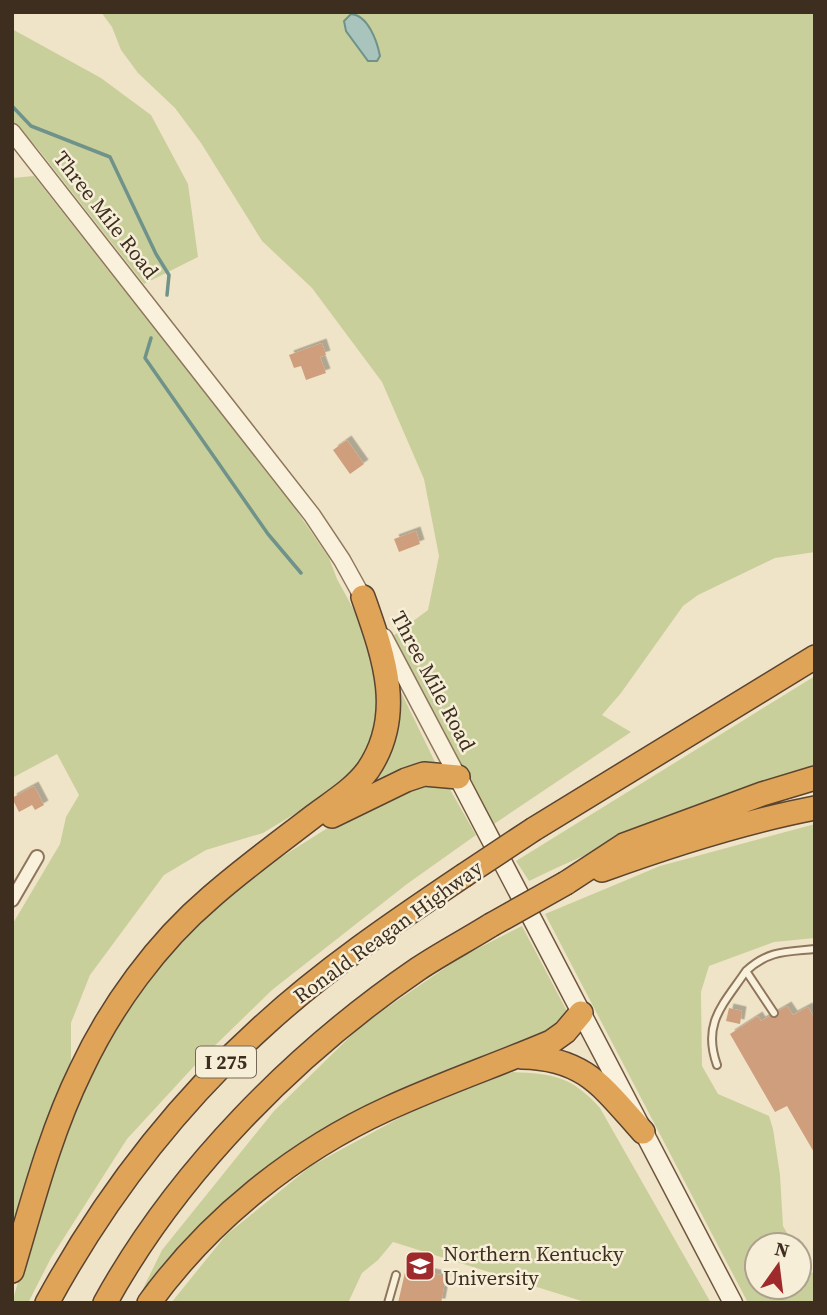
<svg xmlns="http://www.w3.org/2000/svg" width="827" height="1315" font-family="'Source Serif 4',serif">
<style>
.green{fill:#c9cf9b}
.water{fill:#a9c4bc;stroke:#6f938a;stroke-width:2}
.lines{fill:none;stroke-linecap:round;stroke-linejoin:round}
.stream{stroke:#6f938a;stroke-width:3.5}
.building{fill:#cf9f7d;filter:url(#shadow)}
.service-casing{stroke:#8d765c;stroke-width:10}
.minor-casing{stroke:#8d765c;stroke-width:16}
.tertiary-casing{stroke:#8d765c;stroke-width:19}
.secondary-casing{stroke:#6f573f;stroke-width:21}
.motorway-casing{stroke:#5b4430;stroke-width:26}
.service{stroke:#faf1dc;stroke-width:6}
.minor{stroke:#faf1dc;stroke-width:12}
.tertiary{stroke:#faf1dc;stroke-width:16}
.secondary{stroke:#faf1dc;stroke-width:18}
.motorway{stroke:#e0a458;stroke-width:23}
.motorway-bridge-casing{stroke:#5b4430;stroke-width:26;stroke-linecap:butt}
.motorway-bridge{stroke:#e0a458;stroke-width:23}
.labels{text-anchor:middle;stroke-width:5;stroke-linejoin:round;paint-order:stroke}
.shield{fill:#f7eed8;stroke:#756857;stroke-width:2}
.shield-label{font-size:19px;font-weight:bold;fill:#3d2e20}
.street-label{font-size:21px;fill:#3d2e20;stroke:#f7eed8}
.poi-label{font-size:21px;fill:#3d2e20;stroke:#f7eed8;text-anchor:start}
</style>
<defs>
<filter id="shadow"><feDropShadow dx="4.5" dy="-4.5" stdDeviation="0" flood-color="#0004"/></filter>
</defs>
<rect width="100%" height="100%" fill="#f0e4c8"/>
<path class="green" d="M101,12h714v540l-40,6 -77,37 -15,11 -62,87 -19,22 29,17 -137,92 -101,-188 35,-26 11,-54 -15,-77 -42,-97 -70,-94 -50,-47 -61,-98 -26,-35 -37,-35 -17,-23 -9,-23z
M12,29l89,49 50,37 37,69 10,73 -54,27 -106,-135 -26,-27z
M34,176l258,328 37,54 8,21 23,42 14,43 7,37 -16,55 -28,33 -39,23 -35,21 -57,17 -42,25 -74,100 -19,48v37l-59,178v-313l48,-81 6,-27 13,-22 -22,-41 -45,24v-600z
M815,676v95c-96,34 -195,65 -286,110l-13,-20z
M395,686l4,2 37,76 -89,35z
M414,784l34,2 28,49 -69,49 -135,106 -75,73 -70,76 -76,119 -23,45h-16l29,-101 28,-85 47,-93 38,-52 67,-69 54,-42 59,-37z
M815,824v114l-41,4 -65,24 -8,26 1,74 16,28 51,22 4,13 7,46 3,51 11,19h-37v42h42v-32l10,17 6,1v30h-67l-203,-389 115,-48z
M522,926l47,89 -24,22 -212,93 -193,173h-4l26,-53 112,-139 89,-87 98,-67z
M513,1072c41,2 58,4 87,36l111,195h-123l-195,-61 -15,18 -16,13 -14,30h-177l55,-68 85,-69 134,-73z"/>
<path class="water" d="M351,14c17,1 26,27 29,42l-3,5h-9l-22,-30 -2,-10z"/>
<g class="lines">
<path class="stream" d="M12,106l19,20 79,31 46,97 13,21 -2,20
M151,338l-6,20 123,176 33,39"/>
</g>
<path class="building" d="M322,343l4,12 -6,2 6,16 -20,7 -5,-14 -7,2 -5,-13z
M347,440l17,24 -14,10 -17,-24z
M416,531l4,13 -21,8 -5,-13z
M34,786l10,19 -9,5 -3,-5 -13,7 -7,-14z
M787,1006l6,9 15,-8 7,12v135l-28,-48 -12,6 -45,-78 28,-18 3,5z
M729,1008l13,3 -2,13 -14,-3z
M406,1268l40,8 -5,27h-43z"/>
<g class="lines">
<g class="service-casing">
<path id="service" d="M774,1013l-28,-42c23,-21 40,-19 69,-22
M717,1065c-15,-42 6,-60 29,-94
M388,1303l8,-28"/>
</g>
<g class="minor-casing">
<path id="minor" d="M12,900l25,-43"/>
</g>
<g class="tertiary-casing">
<path id="tertiary" d="M12,132l300,383 30,45 25,45
M384,637l74,140"/>
</g>
<g class="secondary-casing">
<path id="secondary" d="M458,777l275,526"/>
</g>
<g class="motorway-casing">
<path id="motorway" d="M332,816l74,-36 18,-6 34,3
M534,829l281,-172
M602,870c69,-25 140,-48 213,-62
M566,883l58,-38 138,-51 53,-16
M522,1057c64,1 82,32 121,75
M12,1271c20,-67 38,-138 69,-201 30,-64 76,-127 130,-173 33,-29 69,-55 104,-82 19,-14 39,-26 53,-45 38,-56 15,-116 -5,-173
M47,1303c56,-103 129,-198 215,-276 62,-57 131,-104 201,-151
M105,1303c72,-131 190,-250 313,-334 24,-16 49,-29 73,-44
M149,1303c60,-83 146,-152 238,-194 54,-25 110,-44 164,-67l14,-10 16,-19"/>
</g>
<use href="#service" class="service"/>
<use href="#minor" class="minor"/>
<use href="#tertiary" class="tertiary"/>
<use href="#secondary" class="secondary"/>
<use href="#motorway" class="motorway"/>
<g class="motorway-bridge-casing">
<path id="motorway-bridge" d="M463,876l71,-47
M491,925l75,-42"/>
</g>
<use href="#motorway-bridge" class="motorway-bridge"/>
</g>
<defs>
<g id="university-square" transform="scale(1.575)"><rect x="-9" y="-9" width="18" height="18" rx="4" fill="#9e2a2b" stroke="#f7eed8"/><path d="M0-5L7-2L0 1L-7-2ZM-4 1L0 2.5L4 1V4Q0 6-4 4Z" fill="#fff"/></g>
</defs>
<g fill-rule="evenodd">
<use href="#university-square" x="420" y="1266"/>
</g>
<g class="labels">
<rect class="shield" x="196" y="1046.5" width="60" height="31" rx="5"/>
<g class="shield-label">
<text x="226" y="1069">I 275</text>
</g>
<g class="street-label">
<text transform="translate(106 215) rotate(52)" y="7">Three Mile Road</text>
<text transform="translate(433 681) rotate(62)" y="7">Three Mile Road</text>
<text transform="translate(388 932) rotate(-36)" y="7">Ronald Reagan Highway</text>
</g>
<g class="poi-label">
<text x="443" y="1261">Northern Kentucky<tspan x="443" dy="24">University</tspan></text>
</g>
</g>
<rect width="827" height="1315" fill="none" stroke="#3d2e20" stroke-width="28"/>
<g transform="translate(778 1266) rotate(14)"><circle r="33" fill="#f7eed8" stroke="#ada18e" stroke-width="2"/>
<path d="M0-5L12 26L0 18L-12 26Z" fill="#9e2a2b"/>
<text y="-10" font-size="19" font-weight="bold" text-anchor="middle" fill="#3d2e20">N</text>
</g>
</svg>
